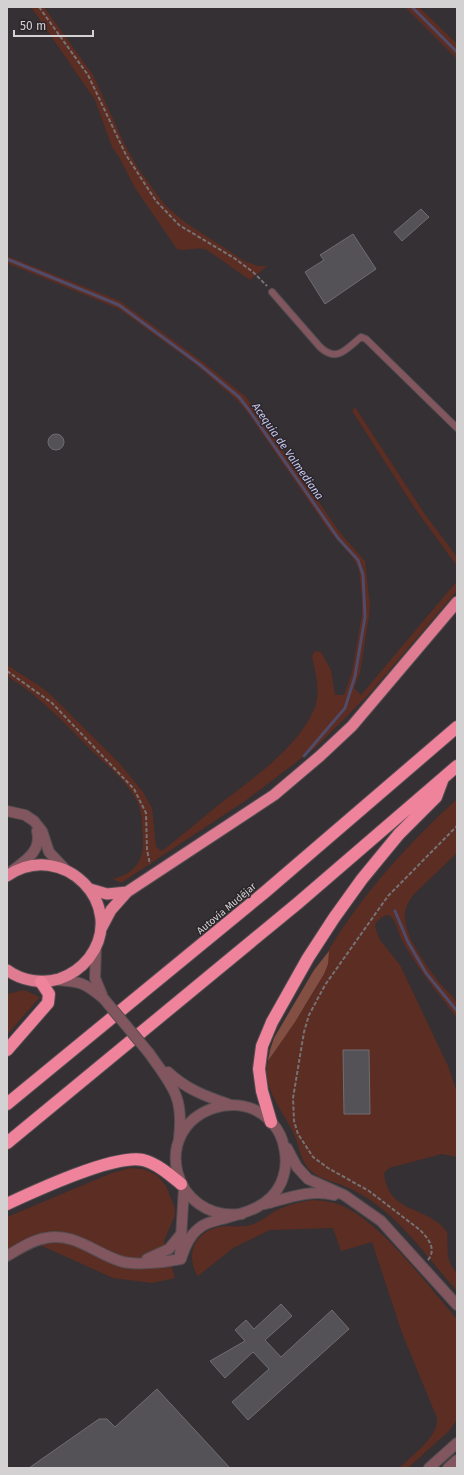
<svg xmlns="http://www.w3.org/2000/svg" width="464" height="1475" font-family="'Fira Sans',sans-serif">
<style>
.green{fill:#5c2d22}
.forest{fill:#834f43}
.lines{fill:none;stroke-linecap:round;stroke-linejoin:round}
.stream{stroke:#4f4b68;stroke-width:3}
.building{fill:#555257;stroke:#706d72}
.service-casing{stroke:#524d50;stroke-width:8}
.minor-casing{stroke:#524d50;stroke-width:12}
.tertiary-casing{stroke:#524d50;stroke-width:12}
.trunk-casing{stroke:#524d50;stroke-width:13}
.motorway-casing{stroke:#524d50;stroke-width:14}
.path{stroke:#767275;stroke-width:2;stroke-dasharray:4 2;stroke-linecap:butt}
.service{stroke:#82565f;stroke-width:6}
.minor{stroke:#82565f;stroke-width:10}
.tertiary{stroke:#82565f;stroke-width:10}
.trunk{stroke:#df7c92;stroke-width:11}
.motorway{stroke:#ee839b;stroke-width:12}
.minor-bridge-casing{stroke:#524d50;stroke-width:12;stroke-linecap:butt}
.minor-bridge{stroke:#82565f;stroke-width:10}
.labels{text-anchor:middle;stroke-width:3;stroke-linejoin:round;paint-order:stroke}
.street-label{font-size:10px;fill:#d4d1d3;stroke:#2b2629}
.water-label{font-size:11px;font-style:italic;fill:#c6c8f4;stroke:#2b2629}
</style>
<rect width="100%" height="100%" fill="#353033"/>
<path class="green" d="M31,7h13l49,68 31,68 14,25 27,37 21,18 60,39 12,4h9l-17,14 -43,-30c-11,-4 -19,2 -30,-1l-42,-61 -16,-31 -7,-10 -17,-47z
M405,7h14l38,37v15z
M7,256l113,45 84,62 42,34 95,137 24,27 5,45 -1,10 -9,57 -6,15 7,7 96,-114v10l-13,15 -74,87 -55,55 -70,53 -124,82 -8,-4c21,-6 30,-16 30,-38 -1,-15 0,-29 -7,-42 -10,-18 -28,-33 -43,-47 -27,-27 -53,-56 -86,-76v-11l34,22 11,9 68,68 23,28 9,16 4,39 6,4c19,-15 37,-30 55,-45 33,-26 82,-58 98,-99 6,-16 0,-35 -3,-51l3,-5 6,1 10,18 4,25h9l8,-23 10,-58v-15l-3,-30 -6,-11 -23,-26 -82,-119 -10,-12 -43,-37 -76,-55 -112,-46z
M355,407l69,106 33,44v9l-41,-56 -64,-99z
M457,799v54l-44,42c-4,6 -7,11 -8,17 -3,23 24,57 37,74 5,5 11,10 14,16 2,4 1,11 1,16 -20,-26 -42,-52 -57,-82 -3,-7 -4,-16 -11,-21l-5,1 -8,6 -1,5 5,13 20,25 48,101 9,26v65l-15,-3 -53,14 -5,5c4,42 44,32 63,59 2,17 -3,27 10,41v18c-27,-30 -51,-66 -84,-89 -9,-7 -20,-12 -31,-17 -11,-4 -26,-7 -34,-17 -9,-11 -9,-26 -16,-38 -11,-22 -27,-38 -25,-65 0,-5 25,-37 29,-45 10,-15 20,-31 28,-47 4,-8 2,-18 6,-25 34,-56 79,-105 127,-149z
M24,990l16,7 -33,38v-41z
M130,1168l13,1 14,6 9,11 8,20 1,9 -11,26 11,37 -23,5 -39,-5 -73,-33 -33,17v-45l105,-44z
M313,1200c11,1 22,2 32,7 40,20 82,78 112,112v101l-8,11 -41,37h-9c12,-12 40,-31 38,-50l-35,-85 -30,-91 -31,9 -8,-23 -63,2 -37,18 -35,28c-12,-19 -6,-41 17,-48 12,-4 26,1 39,-4 7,-3 12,-7 18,-11 13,-8 27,-11 41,-13z"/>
<path class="forest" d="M329,951l-1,13 -4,10 -29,48 -27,39 2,-11 4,-12 40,-68z"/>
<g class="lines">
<path class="stream" d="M412,7l45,45
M7,259l112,46 80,59 40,33 10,13 89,128 20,22 5,15 2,42 -10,59 -10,32 -41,48
M395,911l13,31 18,31 31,38"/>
</g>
<path class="building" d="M421,209l8,8 -27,24 -8,-9z
M353,234l23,35 -51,35 -20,-32 19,-12 -4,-5z
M48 442a8 8 0 1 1 16 0a8 8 0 1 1-16 0Z
M343,1050h26l1,64h-26z
M281,1304l11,12 -27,24 16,17 51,-47 17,19 -101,91 -16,-18 37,-33 -16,-17 -28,26 -15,-17 35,-20 -10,-11 11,-10 8,9z
M157,1389l73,79h-201l70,-49h8l8,8z"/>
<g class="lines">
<g class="service-casing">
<path id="service" d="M272,292l48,55c17,16 26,2 41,-10l5,2 91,89"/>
</g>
<g class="minor-casing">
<path id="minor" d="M96,947l-1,31 7,17
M56,980c25,2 28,2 48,19
M149,1053c23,33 35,43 30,85
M168,1072c18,17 37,24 60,32
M287,1148l10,19 11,12 36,16 37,26 76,84
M265,1204c23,-6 46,-15 69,-9
M180,1255l4,-67
M7,1256c12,-7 25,-16 39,-18 27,-6 49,15 74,23 14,5 46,1 61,-2
M147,1259l22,-10 12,-15
M181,1259c4,-13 9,-25 21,-33 6,-4 13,-5 20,-7 23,-6 48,-12 59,-36 5,-12 6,-24 3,-36 -3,-17 -15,-31 -31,-38 -12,-5 -27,-5 -39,-1 -64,21 -43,114 28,106
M429,1468l28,-25
M448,1468l9,-8"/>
</g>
<g class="tertiary-casing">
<path id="tertiary" d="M7,811l18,4 9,6 8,10 7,21 17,18
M12,871c14,-11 30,-20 25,-40"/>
</g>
<g class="trunk-casing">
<path id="trunk" d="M7,876c55,-38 122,29 82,82 -8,10 -18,17 -30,21 -17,5 -37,2 -52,-9
M90,889l17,5 20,-2
M101,929l10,-19 16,-18 147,-97 46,-39 32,-30 105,-124"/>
</g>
<g class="motorway-casing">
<path id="motorway" d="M7,1050l41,-47 1,-9 -8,-12
M7,1104l258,-212 192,-165
M271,1122l-9,-31 -3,-22 3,-23 10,-24 36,-64 26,-40 28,-39 37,-45 37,-37 6,-16
M7,1143l291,-240 159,-137
M7,1204c28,-13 107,-50 136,-44 15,4 27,15 38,24"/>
</g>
<path class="path" d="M39,7l49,68 38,80 30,46 23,24 55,33 19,14 14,14
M7,671l45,32 82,86 12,24 1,37 3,14
M428,1260c9,-11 0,-22 -8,-30l-51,-39 -41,-23 -15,-11 -15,-23 -4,-13 -1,-23 11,-66 5,-17 16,-30 63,-89 69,-70"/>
<use href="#service" class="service"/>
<use href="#minor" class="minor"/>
<use href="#tertiary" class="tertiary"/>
<use href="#trunk" class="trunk"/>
<use href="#motorway" class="motorway"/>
<g class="minor-bridge-casing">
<path id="minor-bridge" d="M104,999l45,54"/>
</g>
<use href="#minor-bridge" class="minor-bridge"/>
</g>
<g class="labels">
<g class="street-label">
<text transform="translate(226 908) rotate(-40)" y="4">Autovía Mudéjar</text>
</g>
<g class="water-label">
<text transform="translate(288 451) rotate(55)" y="4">Acequia de Valmediana</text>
</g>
</g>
<rect width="464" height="1475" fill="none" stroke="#d4d1d3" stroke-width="16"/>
<path d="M14 30v6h79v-6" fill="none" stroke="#d4d1d3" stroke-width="2"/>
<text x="20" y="30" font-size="12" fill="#d4d1d3" stroke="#2b2629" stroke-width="3" paint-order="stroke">50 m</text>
</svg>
